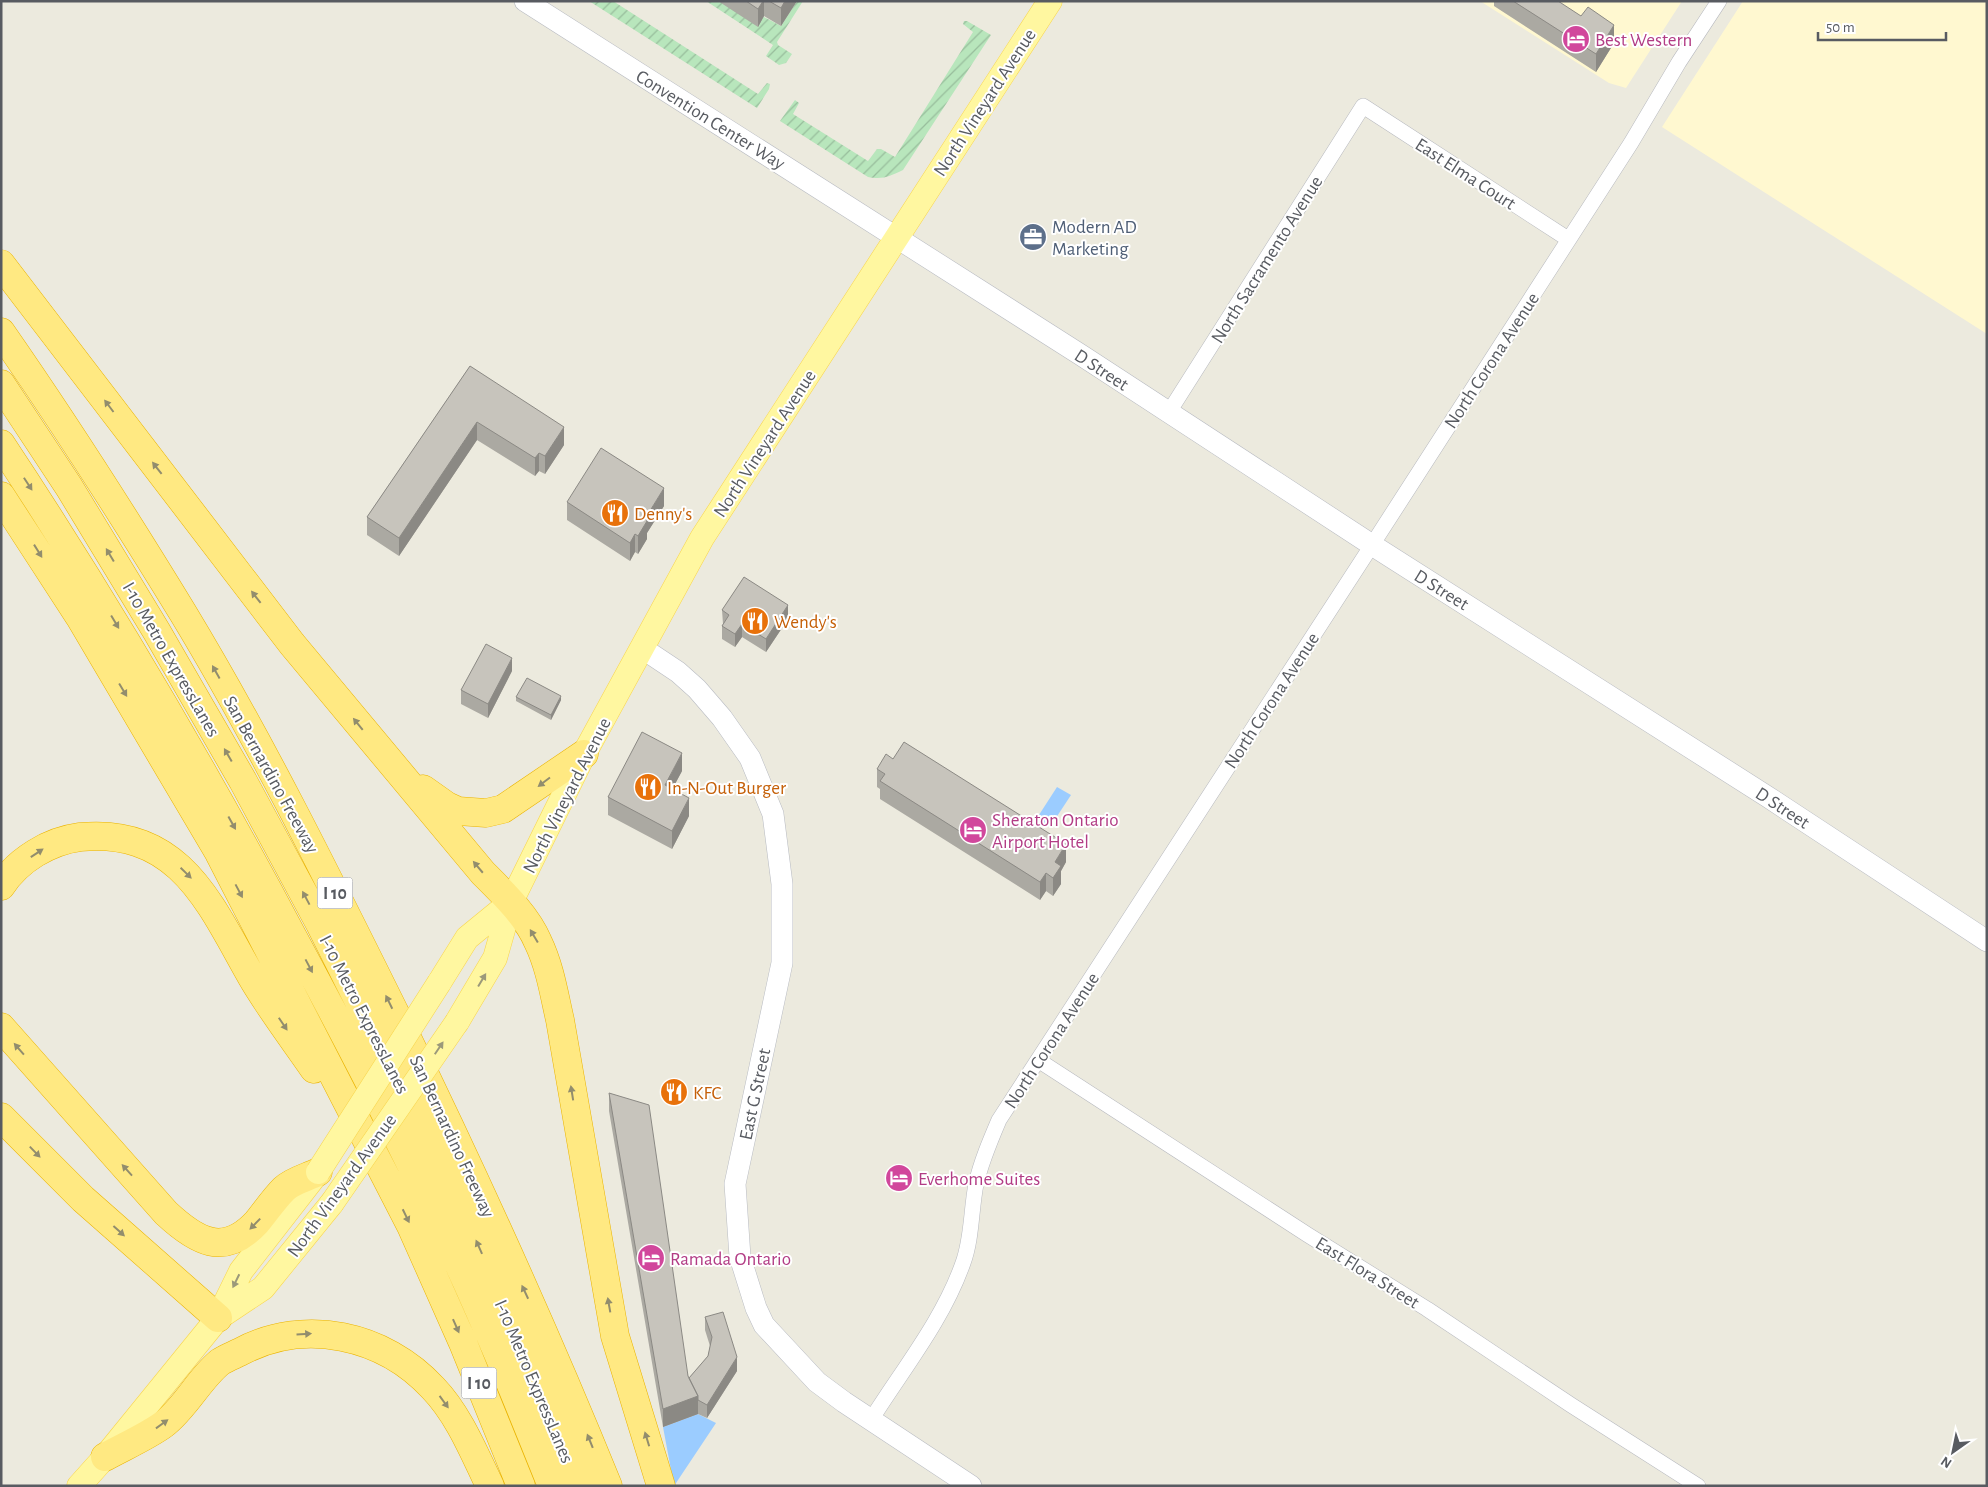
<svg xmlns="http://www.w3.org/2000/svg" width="1988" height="1487" font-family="'Alegreya Sans',sans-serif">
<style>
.commercial{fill:#fff8d0}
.garden{fill:url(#garden-furrows)}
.water{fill:#9bccff}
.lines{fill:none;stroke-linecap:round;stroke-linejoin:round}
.street-casing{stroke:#b7b9bf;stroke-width:16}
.secondary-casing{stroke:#b8bbc2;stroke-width:22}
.primary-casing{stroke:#f9d54b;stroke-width:25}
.highway-casing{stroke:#eab300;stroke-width:29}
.street{stroke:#fff;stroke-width:15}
.secondary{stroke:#fff;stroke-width:21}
.primary{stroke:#fff7a0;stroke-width:24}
.highway{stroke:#ffe982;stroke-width:28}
.primary-bridge-casing{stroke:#f9d54b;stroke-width:25;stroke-linecap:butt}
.primary-bridge{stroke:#fff7a0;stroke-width:24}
.wall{fill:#aba9a2}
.shaded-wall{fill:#8b8984}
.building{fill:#c7c4bc;stroke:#8b8984}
.oneway{fill:#928d6d}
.oneway2{fill:#9b997a}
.labels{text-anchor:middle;stroke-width:4;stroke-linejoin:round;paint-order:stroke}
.shield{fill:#fff;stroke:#8a8c90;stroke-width:1}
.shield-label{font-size:18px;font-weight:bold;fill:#585b61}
.hotel-label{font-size:19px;fill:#b23c85;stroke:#fff;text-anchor:start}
.street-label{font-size:19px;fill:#585b61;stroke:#fff}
.service-label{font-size:19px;fill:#4e5e75;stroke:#fff;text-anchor:start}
.food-label{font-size:19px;fill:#c56008;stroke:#fff;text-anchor:start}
</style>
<defs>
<pattern id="garden-furrows" width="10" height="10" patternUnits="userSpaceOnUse" patternTransform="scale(1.25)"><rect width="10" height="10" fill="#b8e6bc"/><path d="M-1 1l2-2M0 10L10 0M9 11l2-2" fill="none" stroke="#98bd9c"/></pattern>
</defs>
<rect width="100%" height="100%" fill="#eceade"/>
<path class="commercial" d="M1480,1h202l-56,87 -17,-5z
M1743,1h244v333l-325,-207z"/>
<path class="garden" d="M589,1h24l145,93 9,-11 3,1 -1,5 -12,19z
M706,1c25,0 53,12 75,25l16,-25h6l-26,41 1,3 14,9 -6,9 -7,2 -13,-9 7,-11z
M964,21h3l24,14 -88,135c-13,6 -20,10 -35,7l-88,-56 15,-21 4,3 -6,11 75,47 9,-12h4l14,8 78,-125 -10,-8z"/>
<path class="water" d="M1057,787l14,8 -21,32 -13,-9z
M698,1414l18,9 -42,63 -11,-59z"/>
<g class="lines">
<g class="street-casing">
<path id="street" d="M1169,412l194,-306 205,133
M1038,1060l270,175 119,74 144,96 127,81
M871,1420c32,-51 72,-100 92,-157 9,-24 8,-53 13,-79 5,-22 14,-43 23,-64l373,-575 259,-402 48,-81 40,-61"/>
</g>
<g class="secondary-casing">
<path id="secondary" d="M525,1l556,354 291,190 396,252 219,144
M642,648l36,24 19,17 25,29 28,40 23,56 9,70v79l-47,221 5,73 16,51 8,17 53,57 27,20 127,84"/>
</g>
<g class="primary-casing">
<path id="primary" d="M439,983l28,-45 44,-36
M457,1022l38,-64 16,-56 73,-148 118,-216 348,-537
M218,1318l45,-30 69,-85
M79,1486l26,-29 113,-139 23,-47 77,-99"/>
</g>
<g class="highway-casing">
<path id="highway" d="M1,264l291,380 191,229c20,20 44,43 55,69 12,25 16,52 22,78l55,316 46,150
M1,332c64,92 124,186 182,281 78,129 145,265 212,400 76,155 148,313 213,473
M1,384l68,103 88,145 86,149 77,143 140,279 67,155 52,128
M1,444c106,160 203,325 293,495 52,97 104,196 151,296 39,82 73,166 107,251
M1,496l78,120 140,237 192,373 52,117 58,143
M423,789l24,17 11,5 28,2 17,-4 81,-55
M1,886c17,-26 48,-45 79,-49 102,-10 131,70 174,144 18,30 40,59 60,88
M1,1027l165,186c30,28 58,45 91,9 9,-11 17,-23 27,-33 8,-8 24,-12 34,-17
M1,1117l82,82 135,119
M105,1457c18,-10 43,-21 59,-33 22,-17 35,-45 56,-62 6,-4 14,-7 20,-10 65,-35 144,-17 193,36 26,27 41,65 57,98"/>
</g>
<use href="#street" class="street"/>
<use href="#secondary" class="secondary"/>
<use href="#primary" class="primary"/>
<use href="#highway" class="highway"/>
<g class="primary-bridge-casing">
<path id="primary-bridge" d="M318,1172l121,-189
M332,1203l125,-181"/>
</g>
<use href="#primary-bridge" class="primary-bridge"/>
</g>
<path class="wall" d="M718,1h79l-16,25 -17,-10 -6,11z
M1492,1h66l56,42 -18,29 -102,-66v-4z
M470,366l94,79 -19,29 -6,-3 -4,5 -58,-36 -78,116 -32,-21v-18z
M567,502l97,4 -17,27v6l-9,15 -3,-2 -5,9 -63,-41z
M722,610l66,9 -22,33 -24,-15 -7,10 -13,-8v-13l1,-2z
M512,671l-24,47 -27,-14v-14z
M516,697l45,3 -10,20 -35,-19z
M877,769l189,93 -5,9v13l-8,12 -7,-5 -6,9 -160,-101v-10l-3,-2z
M682,771l-10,18 17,27 -17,33 -64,-34v-18z
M609,1093l79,283 1,2 19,-22 2,-10 -5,-16v-13l32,54 -30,47 -9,-4 -35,13 -54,-316z"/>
<path class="shaded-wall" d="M763,1h1v15l-6,11v-18z
M785,1h12l-16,25v-18z
M1614,25v18l-18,29v-18z
M477,422v18l-78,116v-18z
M564,427v18l-19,29v-18z
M539,453v18l-4,5v-18z
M664,488v18l-17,27v6l-9,15v-18l7,-17z
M635,534v18l-5,9v-18z
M788,605v14l-22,33v-13z
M742,624v13l-7,10v-13z
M512,658v13l-24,47v-14z
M561,696v4l-10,20v-5z
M682,753v18l-17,32v-18z
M689,798v18l-17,33v-18z
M1066,844v18l-5,9v13l-8,12v-18l2,-16z
M1046,873v18l-6,9v-18z
M737,1357v14l-30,47v-13z
M698,1396v18l-35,13v-18z"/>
<path class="building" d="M746,1h17l-5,8z
M769,1h16l-4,7z
M1513,1h45l23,15 7,-9 26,18 -18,29z
M470,366l94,61 -19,29 -6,-3 -4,5 -58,-36 -78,116 -32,-21z
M601,448l63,40 -19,31 2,2 -9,15 -3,-2 -5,9 -63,-41z
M744,577l44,28 -22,34 -24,-15 -7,10 -13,-8 7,-11 -7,-5z
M486,644l26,14 -24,46 -27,-14z
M527,678l34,18 -10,19 -35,-18z
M642,732l40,21 -17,32 24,13 -17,33 -64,-34z
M904,742l162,102 -11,18 6,4 -8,12 -7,-5 -6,9 -160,-101 5,-7 -8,-5 9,-15 7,5z
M609,1093l40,12 39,271 10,20 -35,13z
M723,1312l14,45 -30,48 -9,-5v-4l-9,-18 19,-22 4,-19 -7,-20z"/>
<defs><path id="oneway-solid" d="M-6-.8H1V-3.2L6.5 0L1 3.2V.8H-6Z" transform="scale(1.25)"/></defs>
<g class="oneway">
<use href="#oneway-solid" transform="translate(109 406) rotate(-127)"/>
<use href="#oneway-solid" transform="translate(157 468) rotate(-128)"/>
<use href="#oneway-solid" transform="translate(28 484) rotate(57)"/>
<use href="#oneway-solid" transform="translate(38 551) rotate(58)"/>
<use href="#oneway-solid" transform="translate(110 555) rotate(-121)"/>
<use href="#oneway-solid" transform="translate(256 597) rotate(-128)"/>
<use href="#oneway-solid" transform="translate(115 622) rotate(59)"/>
<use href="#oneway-solid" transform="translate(216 672) rotate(-119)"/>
<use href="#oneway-solid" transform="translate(123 690) rotate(59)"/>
<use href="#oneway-solid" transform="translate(358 724) rotate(-129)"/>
<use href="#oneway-solid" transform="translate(228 755) rotate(-120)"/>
<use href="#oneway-solid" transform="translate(544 782) rotate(143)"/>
<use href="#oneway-solid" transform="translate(232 823) rotate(61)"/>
<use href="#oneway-solid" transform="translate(37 853) rotate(-34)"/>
<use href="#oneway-solid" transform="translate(478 867) rotate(-130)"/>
<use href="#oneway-solid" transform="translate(186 873) rotate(44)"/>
<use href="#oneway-solid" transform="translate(239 891) rotate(62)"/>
<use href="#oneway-solid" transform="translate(306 898) rotate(-118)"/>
<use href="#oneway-solid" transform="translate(534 936) rotate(-121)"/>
<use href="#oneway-solid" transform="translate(309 966) rotate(62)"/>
<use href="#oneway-solid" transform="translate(389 1002) rotate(-116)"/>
<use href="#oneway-solid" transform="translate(283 1024) rotate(56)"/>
<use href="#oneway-solid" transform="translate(19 1049) rotate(-131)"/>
<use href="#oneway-solid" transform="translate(572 1093) rotate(-99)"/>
<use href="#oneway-solid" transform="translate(35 1152) rotate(46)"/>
<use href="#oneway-solid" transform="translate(127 1170) rotate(-132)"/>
<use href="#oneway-solid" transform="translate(406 1216) rotate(64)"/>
<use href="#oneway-solid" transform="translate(255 1224) rotate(134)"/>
<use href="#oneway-solid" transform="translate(119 1231) rotate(42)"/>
<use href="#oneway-solid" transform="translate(479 1247) rotate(-114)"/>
<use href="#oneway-solid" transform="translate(525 1292) rotate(-115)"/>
<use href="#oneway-solid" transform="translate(609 1305) rotate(-100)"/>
<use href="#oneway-solid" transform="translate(456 1326) rotate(66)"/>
<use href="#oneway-solid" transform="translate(304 1334) rotate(-4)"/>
<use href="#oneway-solid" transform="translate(444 1402) rotate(54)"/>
<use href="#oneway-solid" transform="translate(162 1424) rotate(-36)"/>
<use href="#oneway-solid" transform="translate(647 1439) rotate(-107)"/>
<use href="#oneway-solid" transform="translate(590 1441) rotate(-112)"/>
</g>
<g class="oneway2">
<use href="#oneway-solid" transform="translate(482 980) rotate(-59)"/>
<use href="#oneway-solid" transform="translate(439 1048) rotate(-56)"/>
<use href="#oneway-solid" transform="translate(236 1281) rotate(116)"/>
</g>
<defs>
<g id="hotel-disc" transform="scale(1.4375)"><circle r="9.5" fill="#d1479c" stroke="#fff"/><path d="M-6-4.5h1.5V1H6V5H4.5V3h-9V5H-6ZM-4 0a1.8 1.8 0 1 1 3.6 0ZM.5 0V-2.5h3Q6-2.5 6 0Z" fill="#fff"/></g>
<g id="office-disc" transform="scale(1.4375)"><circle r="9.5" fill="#5c6f8a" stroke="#fff"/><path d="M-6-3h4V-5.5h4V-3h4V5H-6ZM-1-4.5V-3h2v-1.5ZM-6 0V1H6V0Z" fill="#fff"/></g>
<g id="restaurant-disc" transform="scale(1.4375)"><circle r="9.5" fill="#e8710a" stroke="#fff"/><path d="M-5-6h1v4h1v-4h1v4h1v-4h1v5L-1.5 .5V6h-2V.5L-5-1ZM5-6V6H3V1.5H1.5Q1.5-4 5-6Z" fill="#fff"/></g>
</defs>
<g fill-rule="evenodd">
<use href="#hotel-disc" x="1576" y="39"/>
<use href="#office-disc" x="1033" y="237"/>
<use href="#restaurant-disc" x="615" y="513"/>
<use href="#restaurant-disc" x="755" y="621"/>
<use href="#restaurant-disc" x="648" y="787"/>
<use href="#hotel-disc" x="973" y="830"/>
<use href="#restaurant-disc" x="674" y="1092"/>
<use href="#hotel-disc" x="899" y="1178"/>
<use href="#hotel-disc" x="651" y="1258"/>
</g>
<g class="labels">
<g class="shield">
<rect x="317.5" y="877.5" width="35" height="31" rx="4"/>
<rect x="461.5" y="1367.5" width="35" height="31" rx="4"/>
</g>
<g class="shield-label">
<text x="335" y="899">I 10</text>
<text x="479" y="1389">I 10</text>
</g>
<g class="hotel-label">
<text x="1595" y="46">Best Western</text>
<text x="992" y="826">Sheraton Ontario<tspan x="992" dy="22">Airport Hotel</tspan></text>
<text x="918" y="1185">Everhome Suites</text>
<text x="670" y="1265">Ramada Ontario</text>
</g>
<g class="street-label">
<text transform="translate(984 102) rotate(-57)" y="7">North Vineyard Avenue</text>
<text transform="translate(711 119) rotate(32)" y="7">Convention Center Way</text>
<text transform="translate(1466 173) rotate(33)" y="7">East Elma Court</text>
<text transform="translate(1266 259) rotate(-58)" y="7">North Sacramento Avenue</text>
<text transform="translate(1491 360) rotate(-57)" y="7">North Corona Avenue</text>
<text transform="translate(1102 369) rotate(33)" y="7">D Street</text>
<text transform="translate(764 443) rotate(-57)" y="7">North Vineyard Avenue</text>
<text transform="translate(1442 589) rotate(32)" y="7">D Street</text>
<text transform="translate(172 659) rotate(60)" y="7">I-10 Metro ExpressLanes</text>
<text transform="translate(1271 700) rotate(-57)" y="7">North Corona Avenue</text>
<text transform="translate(272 774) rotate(61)" y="7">San Bernardino Freeway</text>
<text transform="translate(566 795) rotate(-63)" y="7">North Vineyard Avenue</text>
<text transform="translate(1783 807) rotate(33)" y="7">D Street</text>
<text transform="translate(365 1014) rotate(63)" y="7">I-10 Metro ExpressLanes</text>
<text transform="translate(1051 1040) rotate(-57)" y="7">North Corona Avenue</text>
<text transform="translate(754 1094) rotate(-78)" y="7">East G Street</text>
<text transform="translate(453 1136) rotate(65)" y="7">San Bernardino Freeway</text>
<text transform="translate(341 1185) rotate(-54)" y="7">North Vineyard Avenue</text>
<text transform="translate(1368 1272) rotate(32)" y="7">East Flora Street</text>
<text transform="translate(535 1381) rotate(67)" y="7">I-10 Metro ExpressLanes</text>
</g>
<g class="service-label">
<text x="1052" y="233">Modern AD<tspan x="1052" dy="22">Marketing</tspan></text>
</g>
<g class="food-label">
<text x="634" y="520">Denny's</text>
<text x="774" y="628">Wendy's</text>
<text x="667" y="794">In-N-Out Burger</text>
<text x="693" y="1099">KFC</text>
</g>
</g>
<rect width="1988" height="1487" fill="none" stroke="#585b61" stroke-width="5"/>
<g transform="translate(1953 1452) rotate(213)" stroke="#ffffff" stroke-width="4" paint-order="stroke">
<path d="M0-4L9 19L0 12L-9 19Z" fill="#585b61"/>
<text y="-8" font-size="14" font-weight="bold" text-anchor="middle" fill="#585b61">N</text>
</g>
<path d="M1818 32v8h128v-8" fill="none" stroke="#585b61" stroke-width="2.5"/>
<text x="1826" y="32" font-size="15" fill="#585b61" stroke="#ffffff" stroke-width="4" paint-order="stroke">50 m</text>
</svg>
